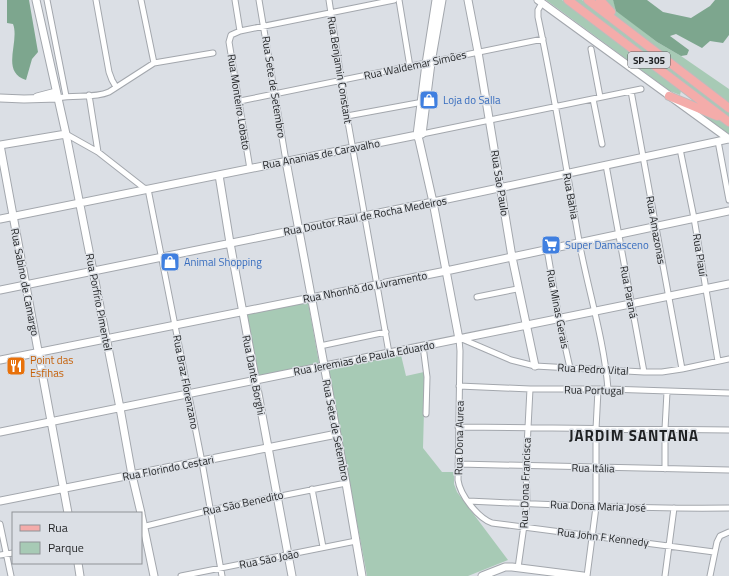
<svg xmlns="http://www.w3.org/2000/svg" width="729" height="576" font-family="'Titillium Web',sans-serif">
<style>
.green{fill:#a7cab5}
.forest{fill:#7da68e}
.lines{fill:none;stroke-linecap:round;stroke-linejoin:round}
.street-casing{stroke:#a3a7ad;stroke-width:7}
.secondary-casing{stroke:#a3a7ad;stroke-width:9}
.primary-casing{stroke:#bcbcbd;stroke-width:10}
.street{stroke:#fff;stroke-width:5}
.secondary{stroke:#fff;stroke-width:7}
.primary{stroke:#f4acaa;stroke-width:8}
.labels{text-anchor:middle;stroke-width:3;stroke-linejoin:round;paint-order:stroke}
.shield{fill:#dbdfe5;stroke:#575a5d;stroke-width:1}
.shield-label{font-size:10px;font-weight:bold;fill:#1f2123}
.street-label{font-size:11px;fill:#1f2123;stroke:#dbdfe5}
.shop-label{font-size:11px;fill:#366cbe;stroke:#dbdfe5;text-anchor:start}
.food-label{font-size:11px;fill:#c56008;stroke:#dbdfe5;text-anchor:start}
.district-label{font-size:15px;font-weight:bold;letter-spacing:1px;fill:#1f2123;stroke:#dbdfe5}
</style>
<rect width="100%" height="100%" fill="#dbdfe5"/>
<path class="green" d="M546,0h16l114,86 5,5 -1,4 -10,-4z
M574,0h8l21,15 126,98v5l-102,-79z
M602,0h11l4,11 40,31 24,14 48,33v16l-107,-82z
M690,106l36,18 3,3v7z
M308,302l11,61 -60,13 -12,-62z
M401,355l5,21 18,-4 1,2 -2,74 19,24h12v12l3,8 51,68 -40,16h-101l-39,-208z"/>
<path class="forest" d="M7,0h22l9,52 -6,7 -6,21c-26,-8 -6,-38 -13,-56l-6,-1z
M613,0h34l16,12 28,6 19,-12 5,-6h14v35l-6,8 -13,-2 -8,7 -26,-14 -6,2 19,14 -2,5 -6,1 -24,-14 -41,-31z"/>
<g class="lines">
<g class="street-casing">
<path id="street" d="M47,0l19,96
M96,0l13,72 3,8 4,7
M141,0l13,63
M235,0l5,31
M259,0l27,161
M329,0l16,105 44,248
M399,0l11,67
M542,3l-4,7v7c16,75 28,149 41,224 9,49 25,98 29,148
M591,49l9,48
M631,91l51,278
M89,95l9,57
M58,98c16,-4 35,1 51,-6l45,-29 59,-10
M593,99l9,45
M240,101l303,-62
M347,116l76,-14
M66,134l32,18 46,36 4,1 54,273 20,114
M422,134l219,-45
M718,141l11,59
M680,149l14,69 24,143
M606,165l38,207
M250,169l-21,-127 2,-7 9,-4 154,-31
M547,249l12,70 11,49
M477,297l40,-8
M459,339l1,12 -2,129c2,15 20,38 34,43l222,29
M462,339l49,21 24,6 109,6h18l20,-3 47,-10
M320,346l66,-14
M423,346l4,31 -1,37
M459,386l71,3h78l121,4
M458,427l271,3
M458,464l271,6
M665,469v-40l2,-37
M312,489l11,58
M468,501c87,4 174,8 261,7
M0,524l11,52
M142,527l69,-17 135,-27
M0,555l13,-2
M518,568l9,-64 -1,-38 4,-77
M181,576l175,-35
M587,576l9,-69v-78l2,-39
M665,576l9,-68
M710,576l7,-34 3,-6 9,-4"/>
</g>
<g class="secondary-casing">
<path id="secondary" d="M36,0l30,134 54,274 12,67 9,38
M436,0l-10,64 -9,71 2,5 14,62 26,137
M468,0l10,52 34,205 23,109
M538,0l191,139
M37,97l19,-5
M0,98l24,1 34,-1
M0,145l68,368
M0,145l66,-11
M286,161l60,322 16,93
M219,175l11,68 62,333
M0,219l422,-85 9,-71 11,-63
M0,290l433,-88 296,-63
M0,360l446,-89 283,-60
M0,432l729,-148
M0,501l337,-67
M141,514l13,62
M78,563l2,13
M482,576l23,-9h7l71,9"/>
</g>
<g class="primary-casing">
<path id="primary" d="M568,0l161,122
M588,0l141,108
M600,0l11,12
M669,96l48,20"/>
</g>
<use href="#street" class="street"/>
<use href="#secondary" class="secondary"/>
<use href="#primary" class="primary"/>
</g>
<defs>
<g id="shop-square" transform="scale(1)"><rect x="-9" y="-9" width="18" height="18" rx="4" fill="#3f7fe0" stroke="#dbdfe5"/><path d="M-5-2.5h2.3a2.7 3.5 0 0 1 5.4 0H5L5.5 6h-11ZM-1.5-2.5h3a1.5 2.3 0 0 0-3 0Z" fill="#fff"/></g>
<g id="supermarket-square" transform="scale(1)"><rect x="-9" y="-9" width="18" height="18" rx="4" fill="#3f7fe0" stroke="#dbdfe5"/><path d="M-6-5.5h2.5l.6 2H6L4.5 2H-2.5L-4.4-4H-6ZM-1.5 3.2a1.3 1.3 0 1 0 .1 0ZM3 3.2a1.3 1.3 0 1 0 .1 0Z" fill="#fff"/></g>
<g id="restaurant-square" transform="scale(1)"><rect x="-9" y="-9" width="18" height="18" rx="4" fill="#e8710a" stroke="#dbdfe5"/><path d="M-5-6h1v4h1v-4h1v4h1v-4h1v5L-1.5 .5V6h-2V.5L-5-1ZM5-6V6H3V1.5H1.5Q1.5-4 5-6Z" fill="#fff"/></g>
</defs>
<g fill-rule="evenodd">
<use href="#shop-square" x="429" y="100"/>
<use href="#supermarket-square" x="551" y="245"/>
<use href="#shop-square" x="170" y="262"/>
<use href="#restaurant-square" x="16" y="366"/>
</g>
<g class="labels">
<rect class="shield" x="628" y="52" width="42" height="16" rx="3"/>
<g class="shield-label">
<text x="649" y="64">SP-305</text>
</g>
<g class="street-label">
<text transform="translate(415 65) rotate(-12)" y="4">Rua Waldemar Simões</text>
<text transform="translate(340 70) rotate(81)" y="4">Rua Benjamin Constant</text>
<text transform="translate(274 87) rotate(81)" y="4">Rua Sete de Setembro</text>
<text transform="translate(239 102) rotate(81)" y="4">Rua Monteiro Lobato</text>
<text transform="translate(321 154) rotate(-11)" y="4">Rua Ananias de Caravalho</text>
<text transform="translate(500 183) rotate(81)" y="4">Rua São Paulo</text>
<text transform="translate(571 196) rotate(80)" y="4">Rua Bahia</text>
<text transform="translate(365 216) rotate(-11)" y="4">Rua Doutor Raul de Rocha Medeiros</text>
<text transform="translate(656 230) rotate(80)" y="4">Rua Amazonas</text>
<text transform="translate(700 255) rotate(81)" y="4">Rua Piauí</text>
<text transform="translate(25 282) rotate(79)" y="4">Rua Sabino de Camargo</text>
<text transform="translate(365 287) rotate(-11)" y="4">Rua Nhonhô do Livramento</text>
<text transform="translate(629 292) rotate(79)" y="4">Rua Paraná</text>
<text transform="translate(99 302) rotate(79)" y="4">Rua Porfírio Pimentel</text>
<text transform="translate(558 309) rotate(79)" y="4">Rua Minas Gerais</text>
<text transform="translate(364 358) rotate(-11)" y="4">Rua Jeremias de Paula Eduardo</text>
<text transform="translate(593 369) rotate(3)" y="4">Rua Pedro Vital</text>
<text transform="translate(254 375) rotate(79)" y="4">Rua Dante Borghi</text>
<text transform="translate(186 382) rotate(79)" y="4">Rua Braz Florenzano</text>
<text transform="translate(594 390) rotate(1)" y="4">Rua Portugal</text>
<text transform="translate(336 430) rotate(79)" y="4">Rua Sete de Setembro</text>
<text transform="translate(459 438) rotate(-89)" y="4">Rua Dona Aurea</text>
<text transform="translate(168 468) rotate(-11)" y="4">Rua Florindo Cestari</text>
<text transform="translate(593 468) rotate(1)" y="4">Rua Itália</text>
<text transform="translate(525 483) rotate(-88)" y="4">Rua Dona Francisca</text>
<text transform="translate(243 503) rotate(-12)" y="4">Rua São Benedito</text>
<text transform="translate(598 506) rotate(2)" y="4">Rua Dona Maria José</text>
<text transform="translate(603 537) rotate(7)" y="4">Rua John F Kennedy</text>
<text transform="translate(269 559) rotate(-11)" y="4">Rua São João</text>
</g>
<g class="shop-label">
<text x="443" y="104">Loja do Salla</text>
<text x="565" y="249">Super Damasceno</text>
<text x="184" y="266">Animal Shopping</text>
</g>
<g class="food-label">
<text x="30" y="364">Point das<tspan x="30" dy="13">Esfihas</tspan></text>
</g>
<g class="district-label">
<text x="634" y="441">JARDIM SANTANA</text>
</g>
</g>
<rect x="12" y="512" width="130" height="52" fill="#dbdfe5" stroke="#909397"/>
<rect x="20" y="525" width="20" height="6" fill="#f4acaa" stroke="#909397"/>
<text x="48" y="532" font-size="12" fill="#1f2123">Rua</text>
<rect x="20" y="542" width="20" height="12" fill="#a7cab5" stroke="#909397"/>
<text x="48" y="552" font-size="12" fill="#1f2123">Parque</text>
</svg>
